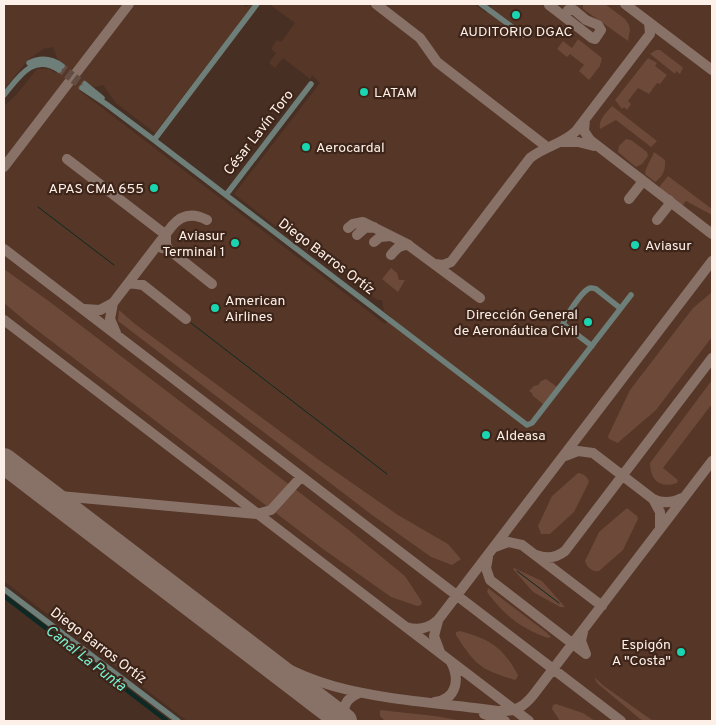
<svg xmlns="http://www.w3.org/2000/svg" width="716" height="725" font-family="Overpass,sans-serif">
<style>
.built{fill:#563627}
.green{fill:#6c4938}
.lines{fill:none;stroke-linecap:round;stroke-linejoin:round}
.stream{stroke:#0d2923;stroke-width:1}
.canal{stroke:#0d2923;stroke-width:4.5}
.taxiway{stroke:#887268;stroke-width:10}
.runway{stroke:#887268;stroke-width:26}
.minor-tunnel{stroke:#634c41;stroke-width:5.5;stroke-dasharray:5.5 3;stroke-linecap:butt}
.minor{stroke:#6e7e79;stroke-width:5.5}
.poi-dot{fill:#19d5b2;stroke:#3e2519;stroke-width:2}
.labels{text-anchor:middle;stroke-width:4.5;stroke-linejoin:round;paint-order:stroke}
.poi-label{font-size:14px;fill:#fdf0e9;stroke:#3e2519;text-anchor:start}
.street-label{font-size:14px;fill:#fdf0e9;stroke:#3e2519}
.water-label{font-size:15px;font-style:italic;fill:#74f2d3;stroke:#3e2519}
</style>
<rect width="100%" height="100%" fill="#482f23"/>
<path class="built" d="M4,4h239l2,3 7,-3 1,1 -98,128 -39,-30 -13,-18 -8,2 -9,-3 -6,7 305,233 6,-7 -7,-6 -2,-11h-4l-8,-5 -8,-7 2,-2 -13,-9 -2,1 -33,-26 1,-1 -1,-2 -4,-1 -4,3 -74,-57 86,-111 -8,-8 -2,4 -27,-21 -8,10 -6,-5 7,-10 -5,-4 6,-9 4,2 14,-19 -26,-19h205l12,9 7,-9h219v717h-525l-183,-140v-475l13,-12 20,-25h12l7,4 6,-8 -4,-4 -5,-14 -10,2 -15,11 -24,29z"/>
<path class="green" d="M583,4h22l20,15 4,6 1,5 -2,11 -45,-32z
M578,39l24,19 -2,8 -11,14 -10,-9 5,-6 -14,-11 -3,3 -10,-8 6,-8 9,7z
M656,50h4l21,16 2,2 -3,6 -4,-3 -1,3 -25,-20z
M648,58l9,5 -2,3 12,9 -7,9 -3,-1 -8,11 -11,-6 -10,13 3,3 -4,6 -3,-3 -2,2 -7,-9z
M612,106l45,35 -6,6 -35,-27 -16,9c-2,-9 6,-16 12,-23z
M626,139l5,1 16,12 1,4 -6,8 -6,3 -18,-15 1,-6z
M654,152l11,8c1,9 -2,17 -10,22l-10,-8c1,-8 6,-14 9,-22z
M668,176l44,33v6l-26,-14 -4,5 -22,-17v-3z
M391,268l6,5 2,7h6l-7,12 -16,-13z
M4,269l50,36 296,226 55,45 17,26 -1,3 -4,1 -26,-9 -68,-48 -294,-225 -25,-21z
M712,292v45l-56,73 -36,31 -2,2 -9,-4 -1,-3 22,-46 63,-82z
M119,310l16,14 184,136 79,55 50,29 13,15 -9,6 -21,-8 -59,-42 -254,-194z
M546,379l11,8 -13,18 -12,-10 1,-1 -4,-3 5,-5 4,-1 3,-4z
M712,380v24l-49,64 15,12 -1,3c-17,6 -27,-3 -27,-20z
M578,473c5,0 10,4 11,9l-15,30 -24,22h-9l-3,-8 14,-30z
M627,508l10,8 1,3 -15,31 -24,21c-8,1 -12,-4 -14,-10l14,-29z
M514,568l28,13 23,26h-5l-27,-15 -20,-23z
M488,588l58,44 5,5 -3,1c-28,-10 -43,-22 -61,-46z
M460,631c31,9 42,15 58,44l-1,3 -2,2c-35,-11 -39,-14 -59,-45v-3z
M594,677l10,9 49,35h-9l-4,-2 -43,-36z
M556,704l27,9 12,8h-35l-8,-12 1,-4z
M380,710l55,6 27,5h-77l-5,-5z"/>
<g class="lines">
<path class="stream" d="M38,207l76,58
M191,323l196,151
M517,571l42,32"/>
<path class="canal" d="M4,596l163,125"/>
<path class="taxiway" d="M376,4l44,34 17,24 110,85
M625,4l87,66
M549,5l43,33 3,1 6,-9 -3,-5 -12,-5 -12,-10h-6
M585,119l-1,12 6,9 122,94
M562,142h16l16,4
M67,159l99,76v9l2,5
M4,167l125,-163
M629,199l11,-14 1,-6
M657,220l11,-14 1,-6
M348,228l5,-4 10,-2 44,22 73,54
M357,235l8,-7 9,-1
M374,242l6,-5 11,-1
M162,248l6,1 44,35
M4,249l617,472
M391,255c5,-6 9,-11 18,-10
M435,264l8,1 8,-3 79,-104c15,-12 33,-14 46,-27l74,-97 -1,-12
M129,283l14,2 43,34
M84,309l16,1 13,-7
M4,320l525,401
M116,333l-6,-14 3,-16 59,-77c10,-12 22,-13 35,-6
M565,456l13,-5 15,2 60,46 7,13v15
M49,495l208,19 14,-4 30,-33
M653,499c10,5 19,4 29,-1
M495,547l13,-5 14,3 80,61
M536,555c10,4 20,3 29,-4l147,-193
M488,557l-2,11 4,12 96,74 -5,-13 2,-9
M438,621l-4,15 6,16
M406,627c12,4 22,2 32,-7l274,-359
M234,637c30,21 63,39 99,49 54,15 110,17 165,25 17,1 26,-4 36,-17l178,-233
M435,702c22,-3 25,-23 16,-40
M484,714l21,7
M346,721c-5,-13 0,-23 13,-28"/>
<path class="runway" d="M4,461l340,260"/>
<path class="minor-tunnel" d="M62,66l23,18
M59,70l23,18"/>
<path class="minor" d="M481,4l42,31
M29,63c12,-6 22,-5 33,3
M85,84l17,14
M82,88l24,16 48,36 373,285 5,-2 99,-128
M4,95c15,-18 29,-42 55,-25
M154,140l103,-136
M226,195l85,-111
M592,346l-29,-22c2,-7 18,-31 25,-35 3,-2 4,-1 8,0l24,19
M4,589l174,132"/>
</g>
<g class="poi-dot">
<circle cx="516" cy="15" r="5"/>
<circle cx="364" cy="92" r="5"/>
<circle cx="306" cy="147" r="5"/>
<circle cx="154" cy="188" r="5"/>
<circle cx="235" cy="243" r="5"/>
<circle cx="635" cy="245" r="5"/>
<circle cx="215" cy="308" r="5"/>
<circle cx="588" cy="322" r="5"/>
<circle cx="486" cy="435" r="5"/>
<circle cx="681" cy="652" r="5"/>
</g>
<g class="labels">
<g class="poi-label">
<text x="516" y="36" text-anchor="middle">AUDITORIO DGAC</text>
<text x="374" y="97">LATAM</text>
<text x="316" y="152">Aerocardal</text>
<text x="144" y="193" text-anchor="end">APAS CMA 655</text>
<text x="225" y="240" text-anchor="end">Aviasur<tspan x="225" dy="16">Terminal 1</tspan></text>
<text x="645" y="250">Aviasur</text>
<text x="225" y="305">American<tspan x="225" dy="16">Airlines</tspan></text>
<text x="578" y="319" text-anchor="end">Dirección General<tspan x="578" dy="16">de Aeronáutica Civil</tspan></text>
<text x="496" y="440">Aldeasa</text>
<text x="671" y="649" text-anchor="end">Espigón<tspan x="671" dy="16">A "Costa"</tspan></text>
</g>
<g class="street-label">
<text transform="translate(258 132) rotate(-52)" y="5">César Lavín Toro</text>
<text transform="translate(327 256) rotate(37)" y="5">Diego Barros Ortíz</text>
<text transform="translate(99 645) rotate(37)" y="5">Diego Barros Ortíz</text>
</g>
<g class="water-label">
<text transform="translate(86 658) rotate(38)" y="5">Canal La Punta</text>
</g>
</g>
<rect width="716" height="725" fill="none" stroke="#fdf0e9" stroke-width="10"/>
</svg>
